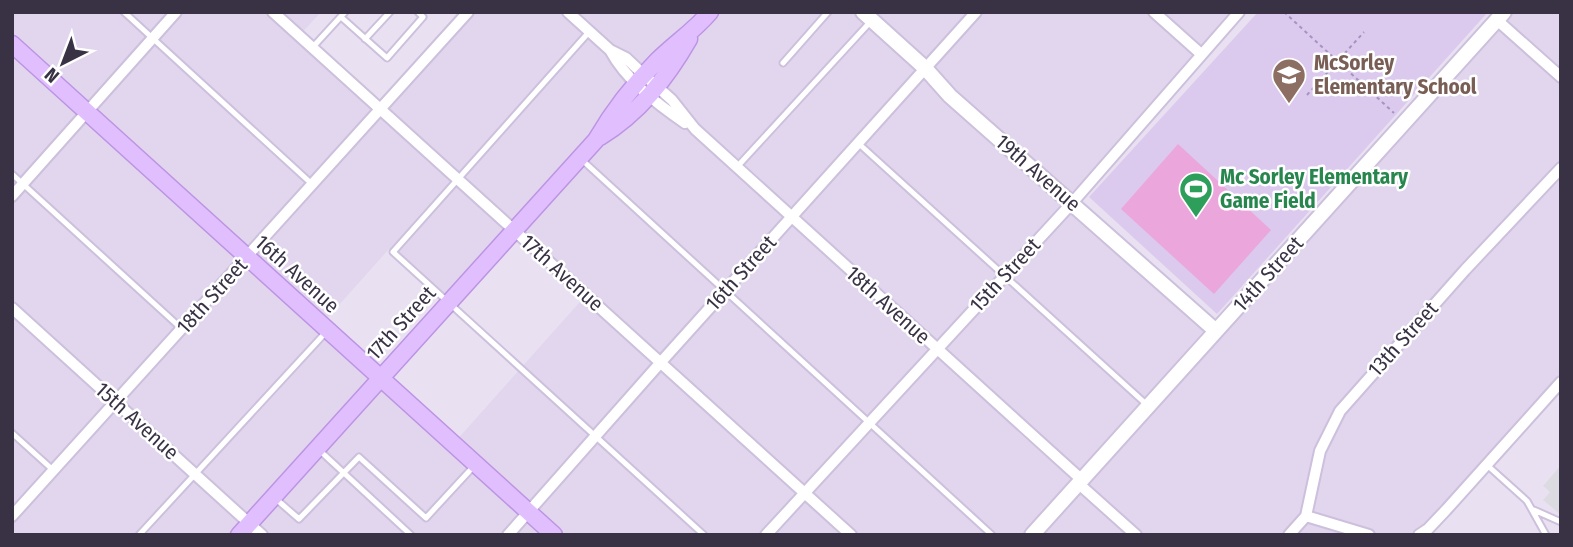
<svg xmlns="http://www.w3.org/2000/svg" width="1573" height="547" font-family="'Fira Sans Condensed',sans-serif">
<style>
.residential{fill:#e1d6ee;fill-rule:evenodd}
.education{fill:#dbcaed}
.park{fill:#eba6dc}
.parking{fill:#dddbe2}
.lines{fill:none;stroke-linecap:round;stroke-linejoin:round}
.service-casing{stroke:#ccc0dc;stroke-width:9}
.minor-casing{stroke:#ccc0dc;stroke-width:14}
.tertiary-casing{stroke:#ccc0dc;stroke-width:18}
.secondary-casing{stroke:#bd94e3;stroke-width:19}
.path{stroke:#a693c1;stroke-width:2;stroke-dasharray:3.5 3.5;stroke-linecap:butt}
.service{stroke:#fff;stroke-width:5}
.minor{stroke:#fff;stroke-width:10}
.tertiary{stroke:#fff;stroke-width:14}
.secondary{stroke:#e1bfff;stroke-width:16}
.labels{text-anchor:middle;stroke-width:5;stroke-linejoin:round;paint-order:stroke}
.education-label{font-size:21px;font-weight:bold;fill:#785e54;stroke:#fff;text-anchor:start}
.street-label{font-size:21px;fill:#393244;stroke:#fff}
.leisure-label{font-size:21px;font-weight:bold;fill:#27864d;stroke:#fff;text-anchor:start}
</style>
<rect width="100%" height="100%" fill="#e9e1f2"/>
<path class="residential" d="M12,12h309l-22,24 81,74 88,-98h771l-167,191 144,128 288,-319h57v370l-142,153h-1407zM514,230l72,65 -132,148 -132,-119 67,-75 61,52z"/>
<path class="education" d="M1258,12h230l-271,302 -128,-117z"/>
<path class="park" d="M1178,144l93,86 -57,64 -93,-85z"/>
<path class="parking" d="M1561,465v50l-18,-15 7,-8 -7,-6z"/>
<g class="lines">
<g class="service-casing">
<path id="service" d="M124,12l189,173
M341,17l46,41 36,-41 -5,-5
M589,32l-196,220 311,283
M365,39l25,-27
M312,48l33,-36
M783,63l45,-51
M858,143l288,261
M581,159l411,376
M736,168l136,-148
M12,174l170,155
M12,433l41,37
M318,449l93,86
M1487,465l40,36 19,34
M276,499l23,20 60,-62 67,61 48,-52
M1534,510l27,12
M139,535l188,-204"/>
</g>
<g class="minor-casing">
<path id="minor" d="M273,12l578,523
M568,12l42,38 16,8 18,17 28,25 23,29 387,351
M1154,12l47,42
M1497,20l64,57
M610,50c16,30 47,54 75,73
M12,196l164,-184
M12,308l250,227
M1079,484l57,51
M12,516l456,-504
M1306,516l63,19
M508,535l153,-173 315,-350
M766,535l306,-332 167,-191
M1289,535l17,-19 14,-65 20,-40 125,-141 96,-102
M1419,535l9,-6 18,-19 115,-128"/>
</g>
<g class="tertiary-casing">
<path id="tertiary" d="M863,12l62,56 25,28 266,235
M1032,535l472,-523"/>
</g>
<g class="secondary-casing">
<path id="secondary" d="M12,44l542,491
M600,137c39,-24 66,-58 89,-98
M239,535l357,-395c17,-29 37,-55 61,-79 17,-17 37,-30 53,-49"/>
</g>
<path class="path" d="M1275,12h5
M1284,12l110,101
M1307,95l57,-63"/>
<use href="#service" class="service"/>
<use href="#minor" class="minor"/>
<use href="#tertiary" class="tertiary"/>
<use href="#secondary" class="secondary"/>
</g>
<defs>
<g id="school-pin" transform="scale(1.75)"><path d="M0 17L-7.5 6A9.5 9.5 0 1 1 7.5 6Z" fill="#8d6e63" stroke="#fff"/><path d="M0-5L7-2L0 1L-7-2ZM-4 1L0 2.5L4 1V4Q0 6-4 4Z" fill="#fff"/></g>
<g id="stadium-pin" transform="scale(1.75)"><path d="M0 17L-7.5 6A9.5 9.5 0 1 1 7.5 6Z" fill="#2e9e5b" stroke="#fff"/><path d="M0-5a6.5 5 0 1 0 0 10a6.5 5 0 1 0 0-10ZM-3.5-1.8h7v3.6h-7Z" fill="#fff"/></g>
</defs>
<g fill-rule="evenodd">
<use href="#school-pin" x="1289" y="75"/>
<use href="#stadium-pin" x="1196" y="189"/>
</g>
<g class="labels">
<g class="education-label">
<text x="1314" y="70">McSorley<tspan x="1314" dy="24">Elementary School</tspan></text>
</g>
<g class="street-label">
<text transform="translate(1038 173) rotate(41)" y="7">19th Avenue</text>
<text transform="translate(562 273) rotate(42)" y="7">17th Avenue</text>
<text transform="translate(741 273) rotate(-48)" y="7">16th Street</text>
<text transform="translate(297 274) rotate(42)" y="7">16th Avenue</text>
<text transform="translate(1268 274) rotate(-48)" y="7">14th Street</text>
<text transform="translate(1005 275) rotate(-47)" y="7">15th Street</text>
<text transform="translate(212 296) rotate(-48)" y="7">18th Street</text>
<text transform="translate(888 305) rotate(42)" y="7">18th Avenue</text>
<text transform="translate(401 323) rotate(-48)" y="7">17th Street</text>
<text transform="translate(1403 339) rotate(-48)" y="7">13th Street</text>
<text transform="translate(137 421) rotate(42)" y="7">15th Avenue</text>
</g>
<g class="leisure-label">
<text x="1220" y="184">Mc Sorley Elementary<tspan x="1220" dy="24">Game Field</tspan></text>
</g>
</g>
<rect width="1573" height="547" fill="none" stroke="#393244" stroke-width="28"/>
<g transform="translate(63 63) rotate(222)" stroke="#ffffff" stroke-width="5" paint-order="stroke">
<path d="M0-5L12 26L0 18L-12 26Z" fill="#393244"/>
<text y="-10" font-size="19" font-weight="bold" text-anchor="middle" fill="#393244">N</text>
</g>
</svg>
